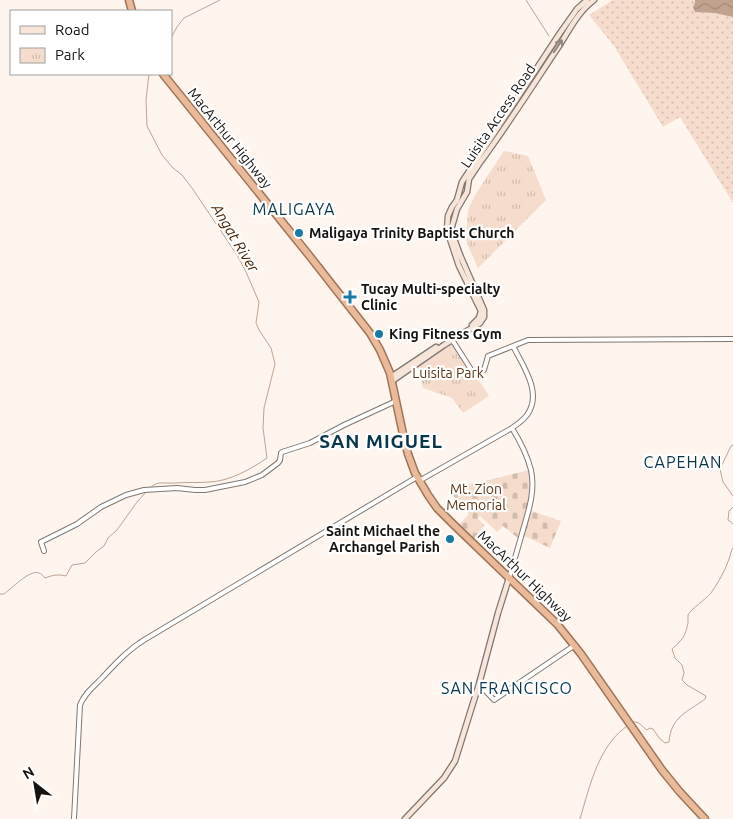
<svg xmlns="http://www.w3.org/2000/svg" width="733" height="819" font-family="Ubuntu,sans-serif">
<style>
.grass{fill:url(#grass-dots)}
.cemetery{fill:url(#cemetery-stones)}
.park{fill:url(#park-tufts)}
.water{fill:url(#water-waves)}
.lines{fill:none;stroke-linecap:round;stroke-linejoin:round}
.stream{stroke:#c0a28f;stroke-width:1}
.tertiary-casing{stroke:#7f7771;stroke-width:6}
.secondary-casing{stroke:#7f7771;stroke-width:7}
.trunk-casing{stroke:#9c7459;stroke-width:9}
.tertiary{stroke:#fff;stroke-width:4}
.secondary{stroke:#f7e5d9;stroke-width:4.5}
.trunk{stroke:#eaba9a;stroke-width:6}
.oneway{stroke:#91867f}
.poi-dot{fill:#187aa6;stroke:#fff;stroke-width:2}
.labels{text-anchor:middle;stroke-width:4.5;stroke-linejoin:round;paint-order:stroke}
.street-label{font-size:14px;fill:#151210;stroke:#fff}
.poi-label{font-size:14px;font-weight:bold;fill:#151210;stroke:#fff;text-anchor:start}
.park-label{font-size:14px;fill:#5e3416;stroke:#fff}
.water-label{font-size:15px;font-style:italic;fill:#4a2201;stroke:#fff}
.quarter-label{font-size:16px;letter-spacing:1px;fill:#08364b;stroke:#fff}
.district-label{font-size:19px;font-weight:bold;letter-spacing:1px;fill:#08364b;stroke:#fff}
</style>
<defs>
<pattern id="grass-dots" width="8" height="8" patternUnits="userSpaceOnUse" patternTransform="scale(1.25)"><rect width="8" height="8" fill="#f6dccc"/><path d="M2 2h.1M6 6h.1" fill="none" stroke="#d2bcae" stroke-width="1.8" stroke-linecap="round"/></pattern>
<pattern id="cemetery-stones" width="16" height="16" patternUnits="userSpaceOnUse" patternTransform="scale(1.25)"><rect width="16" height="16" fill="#f6dccc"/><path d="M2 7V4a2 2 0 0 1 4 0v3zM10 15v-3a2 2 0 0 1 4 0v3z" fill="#d2bcae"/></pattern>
<pattern id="park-tufts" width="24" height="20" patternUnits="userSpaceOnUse" patternTransform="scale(1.25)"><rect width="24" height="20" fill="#f6dccc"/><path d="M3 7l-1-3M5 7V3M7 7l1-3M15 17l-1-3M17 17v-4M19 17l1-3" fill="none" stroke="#d2bcae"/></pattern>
<pattern id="water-waves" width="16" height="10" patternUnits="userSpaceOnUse" patternTransform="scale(1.25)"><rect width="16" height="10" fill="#c0a28f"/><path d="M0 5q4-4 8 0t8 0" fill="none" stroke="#a48a7a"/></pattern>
</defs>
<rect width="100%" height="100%" fill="#fef5ef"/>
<path class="grass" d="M613,0h120v203l-53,-86 -17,10 -49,-81 -25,-31z"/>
<path class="cemetery" d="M529,470c3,25 -3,46 -10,69l-16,-13 -6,6 -17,-16 -2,2 6,7 -11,15 -15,-14 10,-11v-3l-4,-7 -13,-11 -3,-6 37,-7z
M529,510l32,11 -11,27 -28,-13z"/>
<path class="park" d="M504,151l24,5 18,44 -68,68 -7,-15 -5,-14 2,-29 7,-15z
M454,342l35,54 -26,17 -11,-15 -29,-10 -4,-16 -1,-7z"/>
<path class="water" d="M695,0h38v17l-18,-4 -20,-1 -2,-5 2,-4z"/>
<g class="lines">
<path class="stream" d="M526,0l23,36
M171,38l6,-11 7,-9 36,-18
M149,74l-3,26 1,26 15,29 11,13 9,7 10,13 45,67 9,17 13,30 -3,21 3,7 12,18 4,16 -11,44 -1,20 4,30c-16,11 -37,23 -57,24 -12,1 -24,0 -35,1 -10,1 -18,-3 -25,5
M733,445l-2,1 -11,23 3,13 10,14
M733,507l-4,4 -1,9 5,4
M0,594h4c7,-5 26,-25 35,-21 2,0 5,4 6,5 8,-3 13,-4 21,-2l6,-11 13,-2 11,-11 8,-6 4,-8 9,-8 20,-28 10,-11
M632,722c8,-1 9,4 15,8l3,-2 3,1 6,9 6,5 4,-1c2,-26 19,-30 36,-43l1,-3 -19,-11 -5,-5 2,-7 -2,-8 -7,-7 -3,-9c11,-10 13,-12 16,-26 0,-3 0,-6 0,-8 2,-5 18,-16 23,-22 7,-10 14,-22 18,-34 2,-4 1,-7 4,-11
M580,819c8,-27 15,-58 33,-80 4,-5 9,-9 14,-13"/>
<g class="tertiary-casing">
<path id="tertiary" d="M451,338l21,33 3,2 9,-3 4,-14 40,-16 205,-1
M419,481l93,-53c6,-4 11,-8 15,-13 16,-22 -4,-49 -14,-69
M44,551l-3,-9 36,-18 24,-17 25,-12 18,-5 33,-2 18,2h10l40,-8 17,-7 16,-12 2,-3 1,-7 1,-1 28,-9 34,-18 52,-24
M509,578c4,-13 8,-27 12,-41 6,-22 15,-44 10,-67 -4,-16 -11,-29 -19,-42
M479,684l15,16 81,-55
M74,819l6,-114c4,-11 14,-19 22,-27 13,-14 26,-28 42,-38l273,-163"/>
</g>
<g class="secondary-casing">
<path id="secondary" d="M472,325l7,-7 2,-7 -22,-45 -12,-36 1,-14 4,-9 5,-7 5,-18 98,-149 17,-24 10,-9
M391,377l45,-30
M392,381l52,-36 36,-22 4,-6v-7l-24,-55 -9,-25 6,-21 10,-17 2,-13 10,-15c28,-38 54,-79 80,-118 11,-17 19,-34 35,-46
M405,819l39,-41 11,-17 24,-77 19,-71 11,-35"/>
</g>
<g class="trunk-casing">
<path id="trunk" d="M129,0l3,11
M163,74l145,180 62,79 10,17 10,23 13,61 5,20 7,19 13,22 9,13 16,16 104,100 24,30 81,116 17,21 26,28"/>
</g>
<use href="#tertiary" class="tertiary"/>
<use href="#secondary" class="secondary"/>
<use href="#trunk" class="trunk"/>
</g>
<defs><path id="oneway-shaft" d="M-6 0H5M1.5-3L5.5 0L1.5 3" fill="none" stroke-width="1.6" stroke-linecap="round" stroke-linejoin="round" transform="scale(1.25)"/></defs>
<use class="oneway" href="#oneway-shaft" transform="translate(558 46) rotate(-56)"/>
<g class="poi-dot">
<circle cx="299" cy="233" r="5"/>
<path d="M347.5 289.5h5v5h5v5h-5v5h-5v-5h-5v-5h5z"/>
<circle cx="379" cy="334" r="5"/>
<circle cx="450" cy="539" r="5"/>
</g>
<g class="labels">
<g class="street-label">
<text transform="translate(498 116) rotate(-56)" y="5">Luisita Access Road</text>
<text transform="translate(230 138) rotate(51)" y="5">MacArthur Highway</text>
<text transform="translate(525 576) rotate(44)" y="5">MacArthur Highway</text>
</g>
<g class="poi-label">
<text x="309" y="238">Maligaya Trinity Baptist Church</text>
<text x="361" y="294">Tucay Multi-specialty<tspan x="361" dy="16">Clinic</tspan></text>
<text x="389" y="339">King Fitness Gym</text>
<text x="440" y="536" text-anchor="end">Saint Michael the<tspan x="440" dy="16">Archangel Parish</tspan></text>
</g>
<g class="park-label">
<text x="448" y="378">Luisita Park</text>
<text x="476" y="494">Mt. Zion<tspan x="476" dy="16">Memorial</tspan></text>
</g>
<g class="water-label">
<text transform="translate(235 238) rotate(59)" y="5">Angat River</text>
</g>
<g class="quarter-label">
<text x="294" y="215">MALIGAYA</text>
<text x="683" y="468">CAPEHAN</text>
<text x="507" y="694">SAN FRANCISCO</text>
</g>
<g class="district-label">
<text x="381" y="448">SAN MIGUEL</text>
</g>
</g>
<rect x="10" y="10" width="162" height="65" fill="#ffffff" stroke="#a1a09f"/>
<rect x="20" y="26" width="25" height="8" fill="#f7e5d9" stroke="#a1a09f"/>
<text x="55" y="35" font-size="15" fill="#151210">Road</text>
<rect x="20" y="48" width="25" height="15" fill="url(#park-tufts)" stroke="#a1a09f"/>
<text x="55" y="60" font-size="15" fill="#151210">Park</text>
<g transform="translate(35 784) rotate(329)" stroke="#ffffff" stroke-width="4" paint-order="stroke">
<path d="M0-4L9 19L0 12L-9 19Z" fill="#151210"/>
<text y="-8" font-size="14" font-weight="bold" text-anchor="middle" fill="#151210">N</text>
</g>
</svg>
